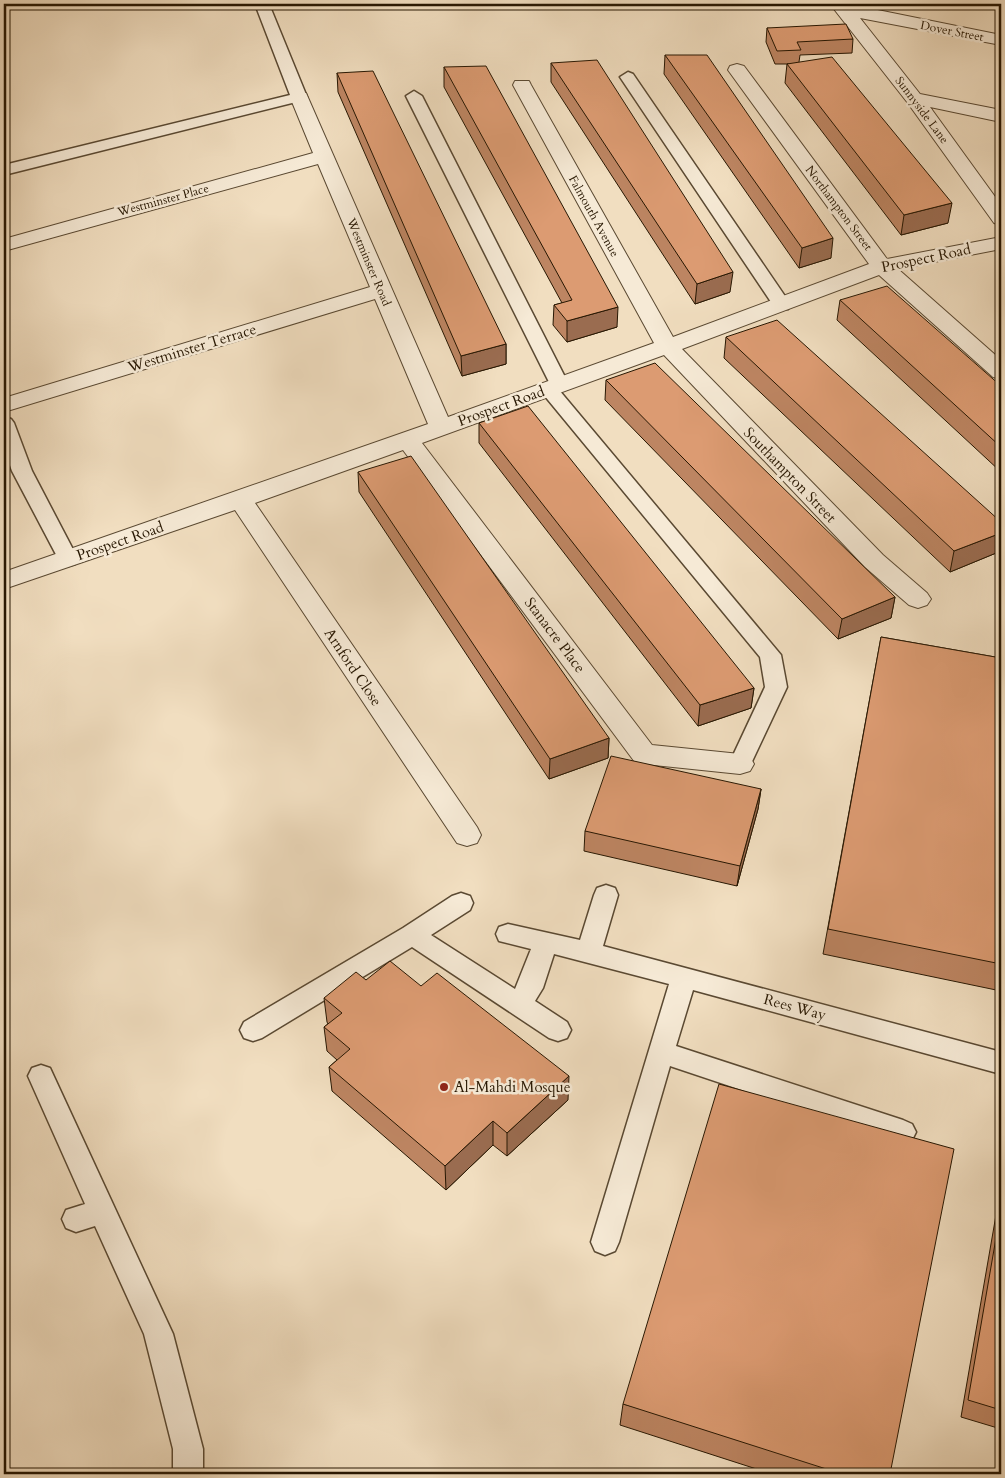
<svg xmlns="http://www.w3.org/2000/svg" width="1005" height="1478" font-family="Cardo,serif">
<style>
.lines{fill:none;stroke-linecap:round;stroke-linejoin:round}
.service-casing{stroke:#5a4932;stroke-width:3}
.minor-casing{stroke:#5a4932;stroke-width:2}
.service{fill:#f6ead6;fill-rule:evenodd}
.minor{fill:#f6ead6;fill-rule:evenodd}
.wall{fill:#bd8562;stroke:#271702}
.shaded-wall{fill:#9a6c50;stroke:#271702}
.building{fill:#dc9b72;stroke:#271702}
.poi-dot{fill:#8f2418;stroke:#f6ead6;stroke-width:2}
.labels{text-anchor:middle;stroke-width:5;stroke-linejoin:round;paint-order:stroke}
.far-street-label{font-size:12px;fill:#271702;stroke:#f6ead6}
.street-label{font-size:15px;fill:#271702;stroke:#f6ead6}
.poi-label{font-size:15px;fill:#271702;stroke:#f6ead6;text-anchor:start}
</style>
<rect width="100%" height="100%" fill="#f1dec0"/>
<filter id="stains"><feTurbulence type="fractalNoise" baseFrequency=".004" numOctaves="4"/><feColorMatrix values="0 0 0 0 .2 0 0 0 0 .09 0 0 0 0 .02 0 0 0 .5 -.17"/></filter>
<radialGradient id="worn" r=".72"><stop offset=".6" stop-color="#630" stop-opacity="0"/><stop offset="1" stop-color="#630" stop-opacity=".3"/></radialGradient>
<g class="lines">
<g class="service-casing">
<path id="service" d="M255,4h14l38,93 -3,3 -300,75v-10l286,-70z
M628,72l5,2 158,231 -3,4h-12l-3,-4 -153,-228z
M414,91l8,5 147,289 -2,4 -8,1 222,265 6,32 -39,83 -8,2 -8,-2 -3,-6 36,-77 -5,-30 -221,-268 2,-4 9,-1 -144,-288z
M4,417l7,2 3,4 18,48 46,88 -3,5 -7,2 -7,-2 -49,-93 -8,-23z
M606,885l9,3 3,7 -15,51 398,106v22l-308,-84 -17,56 227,74 9,4 4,8 -4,8 -9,4 -233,-78 -51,176 -4,9 -10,4 -10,-4 -4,-9 78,-258 -115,-30 -11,34 -8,13 32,21 4,8 -4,8 -9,3 -9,-3 -137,-91 -150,91 -9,3 -9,-3 -4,-8 4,-8 159,-94 49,-32 9,-3 9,3 3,7 -3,7 -39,25 84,54 16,-40 -32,-8 -3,-7 3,-7 9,-3 72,16 14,-45 3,-7z
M41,1065l9,3 123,266 30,115v25h-30v-25l-29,-115 -49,-108 -19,6 -10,-4 -4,-9 4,-9 19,-6 -57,-128 4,-8z"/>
</g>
<g class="minor-casing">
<path id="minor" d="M830,4h18l153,31v10l-141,-27 60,76 81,16v12l-71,-15 71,98v20l-7,-2 -87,-121z
M737,64l7,2 143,193 114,-22v12l-103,20 103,91v19l-8,-2 -114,-102 -197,74 201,206 44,38 4,6 -4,6 -9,3 -9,-3 -44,-38 -201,-212 -242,88 230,302 88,9 10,3 4,7 -4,7 -10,3 -96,-10 -10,-3 -231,-311 -148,53 222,324 4,8 -4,8 -10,3 -10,-3 -222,-333 -231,79v-17l424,-148 -53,-125 -371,113v-14l366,-111 -52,-123 -314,87v-12l309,-86 -23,-56 2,-4h14l142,324 206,-74 -141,-258 2,-4h14l2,4 142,252 196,-73 -141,-194 2,-4z"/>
</g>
<use href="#service" class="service"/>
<use href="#minor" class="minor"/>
</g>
<path class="wall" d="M767,28l86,11 -1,14 -52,2 -1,7 149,161 -47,12 -116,-152 2,-19h3h-15l-9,-22z
M665,55l166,203 -32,10 -135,-194z
M551,63l179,229 -35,12 -144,-222z
M444,67l173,260 -50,15 -14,-17 1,-20 8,-2 -118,-216z
M337,73l169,271v20l-44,12 -124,-284z
M840,300l161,86v86l-164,-152z
M726,337l275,185v29l-51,21 -226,-214z
M606,380l289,217 -4,21 -53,21 -233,-239z
M479,423l275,265 -3,20 -53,18 -219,-283z
M358,472l251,266 -1,20 -59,21 -190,-287z
M881,637l120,21v333l-178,-37z
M761,789l-3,20 -21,77 -153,-35 1,-20z
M366,980l202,120 -61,56 -14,-11 -47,45 -114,-99 -3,-24 8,-7 -10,-9 -3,-24 4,-3 -1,-2 -3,-24z
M1001,1202v227l-40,-12 35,-202z
M623,1404l267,70h-118l-152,-49z"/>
<path class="shaded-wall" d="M952,203l-4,20 -47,12 3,-20z
M833,238l-2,20 -32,10 3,-20z
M733,272l-3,20 -35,12 2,-20z
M618,307l-1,20 -50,15v-21z
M506,344v20l-44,12 -1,-20z
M1001,533v18l-51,21 4,-21z
M895,597l-4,21 -53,21 4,-20z
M754,688l-3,20 -53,18 2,-21z
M609,738l-1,20 -59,21 1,-20z
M761,789l-3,20 -21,77 3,-20z
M569,1076l-1,24 -61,56v-23z
M493,1121v24l-47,45 -1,-24z"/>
<path class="building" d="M846,24l7,15 -56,3 4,8 -24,1 -10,-23z
M665,55h42l126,183 -31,10z
M832,57l120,146 -48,12 -117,-151z
M597,60l136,212 -36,12 -146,-221z
M486,66l132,241 -51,14 -13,-16 18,-5 -128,-233z
M373,71l133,273 -45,12 -124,-283z
M887,286l114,100v61l-161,-147z
M777,320l224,202v11l-47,18 -228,-214z
M655,363l240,234 -53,22 -236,-239z
M528,406l226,282 -54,17 -221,-282z
M411,456l198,282 -59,21 -192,-287z
M881,637l120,21v306l-173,-35z
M611,756l150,33 -21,77 -155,-35z
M390,961l31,25 16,-13 132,103 -62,57 -14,-12 -48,45 -116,-99 21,-18 -26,-22 18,-14 -18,-15 32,-26 10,8z
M719,1084l235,65 -64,325h-48l-219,-70z
M1001,1209v201l-33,-10z"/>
<circle class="poi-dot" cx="444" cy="1087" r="5"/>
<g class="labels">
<g class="far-street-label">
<text transform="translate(952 31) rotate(11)" y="4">Dover Street</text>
<text transform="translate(922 110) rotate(53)" y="4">Sunnyside Lane</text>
<text transform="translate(163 200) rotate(-15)" y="4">Westminster Place</text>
<text transform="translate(839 208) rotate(53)" y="4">Northampton Street</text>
<text transform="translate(594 216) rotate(61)" y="4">Falmouth Avenue</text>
<text transform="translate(369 262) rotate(67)" y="4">Westminster Road</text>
</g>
<g class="street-label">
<text transform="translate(926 258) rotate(-12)" y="5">Prospect Road</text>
<text transform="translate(192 348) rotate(-17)" y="5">Westminster Terrace</text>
<text transform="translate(501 406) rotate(-20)" y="5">Prospect Road</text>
<text transform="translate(790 475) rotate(46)" y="5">Southampton Street</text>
<text transform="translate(120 541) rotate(-19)" y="5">Prospect Road</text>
<text transform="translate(555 635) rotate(53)" y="5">Stanacre Place</text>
<text transform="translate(353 667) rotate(56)" y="5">Arnford Close</text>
<text transform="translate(795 1007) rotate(15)" y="5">Rees Way</text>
</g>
<g class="poi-label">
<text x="454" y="1092">Al‐Mahdi Mosque</text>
</g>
</g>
<rect width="1005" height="1478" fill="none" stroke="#f1dec0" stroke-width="20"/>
<rect x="5" y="5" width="995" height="1468" fill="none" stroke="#271702" stroke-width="2.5"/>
<rect x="10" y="10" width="985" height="1458" fill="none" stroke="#271702"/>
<rect width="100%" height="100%" filter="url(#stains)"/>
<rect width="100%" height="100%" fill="url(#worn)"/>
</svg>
